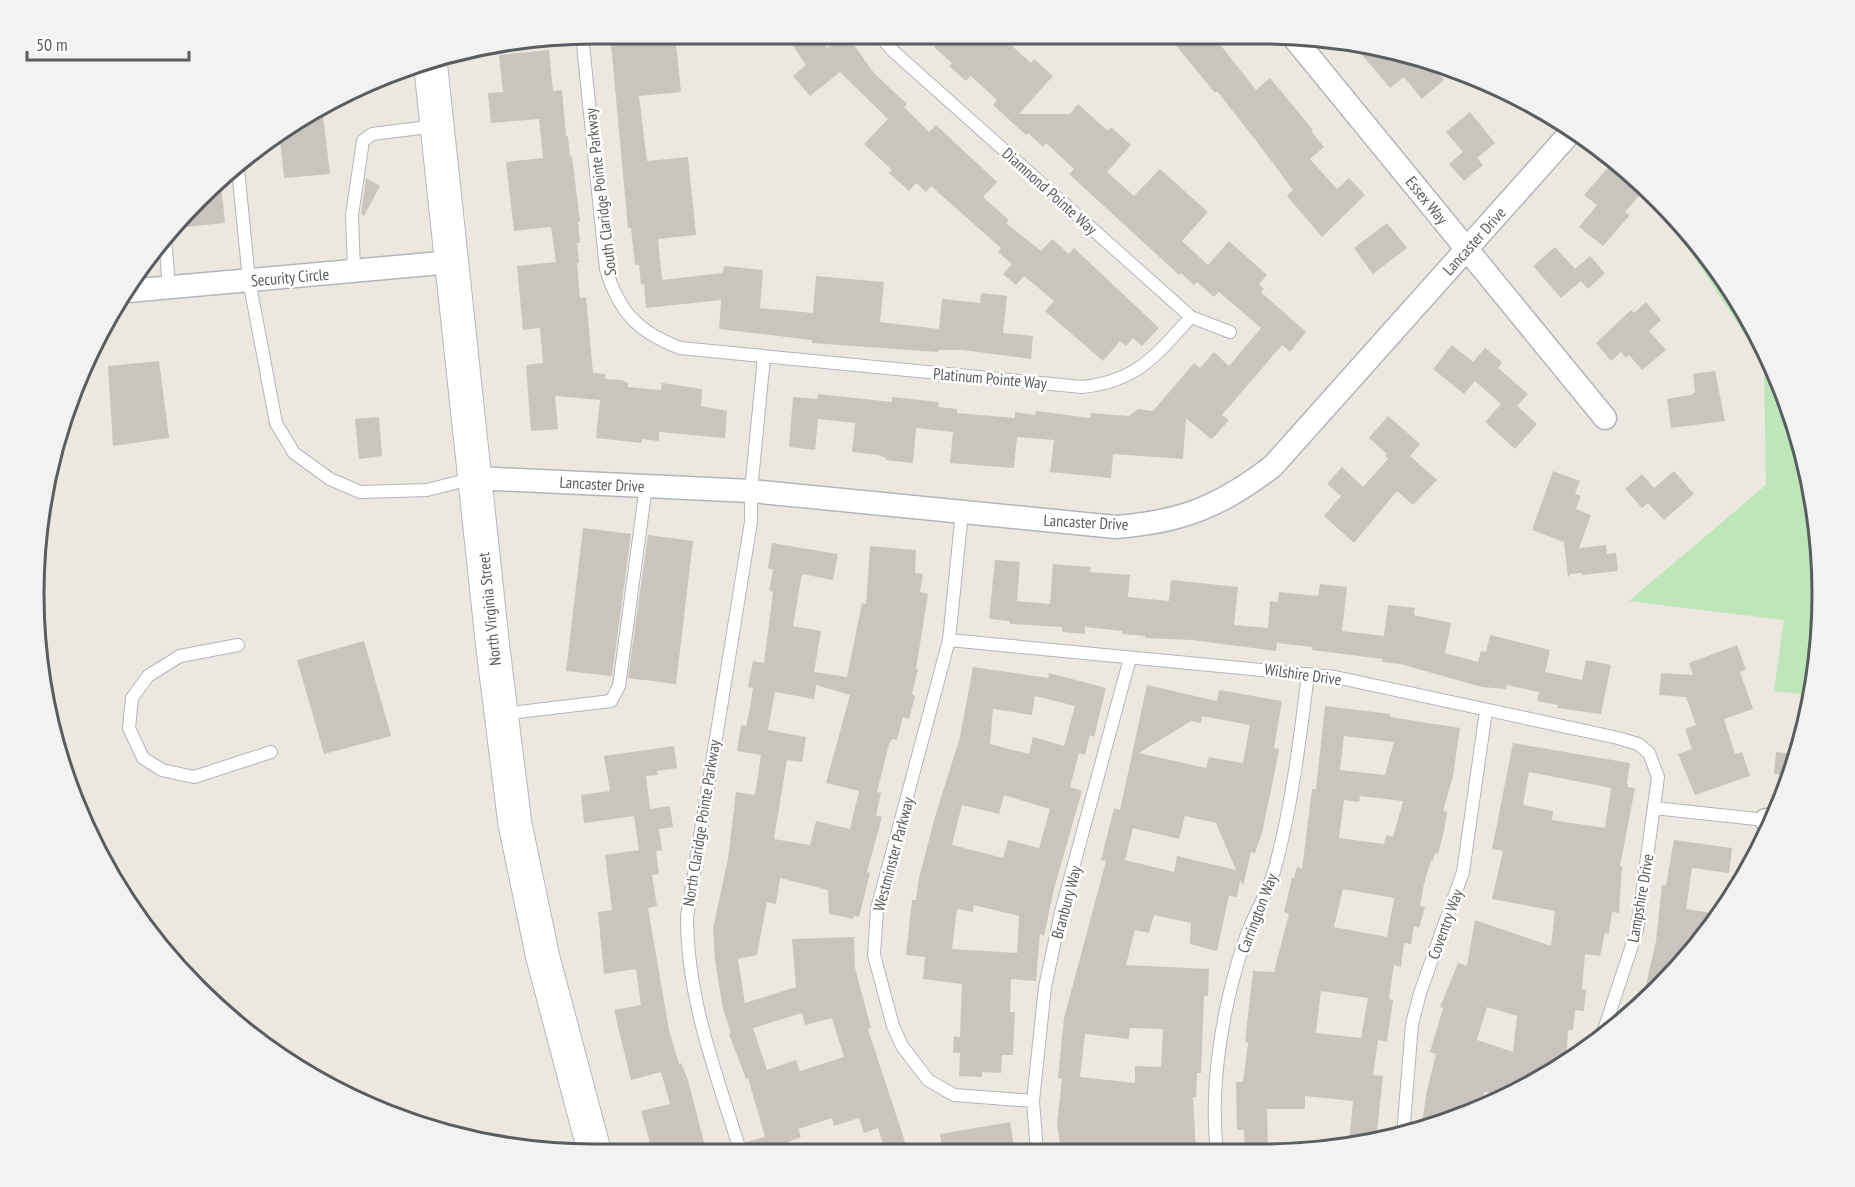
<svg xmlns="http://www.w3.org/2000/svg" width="1855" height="1187" font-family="'PT Sans Narrow',sans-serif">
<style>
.green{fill:#bde6b9}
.building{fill:#c9c5be;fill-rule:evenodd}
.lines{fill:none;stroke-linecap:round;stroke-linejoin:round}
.service-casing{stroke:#b2b6bb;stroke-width:14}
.minor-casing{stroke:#b2b6bb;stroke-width:25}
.secondary-casing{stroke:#b3b8bd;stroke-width:35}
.service{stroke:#fff;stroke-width:12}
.minor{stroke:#fff;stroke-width:22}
.secondary{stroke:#fff;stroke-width:33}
.labels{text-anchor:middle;stroke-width:5;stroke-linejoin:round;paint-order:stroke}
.street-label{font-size:16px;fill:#585d61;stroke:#fff}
.rim{fill:none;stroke:#585d61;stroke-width:3}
</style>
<rect width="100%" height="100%" fill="#ece8df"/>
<path class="green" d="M1686,231c105,112 159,315 125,464l-37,-4 10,-71 -155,-19 137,-116 -2,-121 -83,-127z"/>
<path class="building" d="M610,33l65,1 6,58 -42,4 8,65 41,-4 8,78 -38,4 4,41 61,-7 1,-7 39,4 -3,38 53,5 3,-37 68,6 -4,40 59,7 3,-30 38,4 1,-10 26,3 -4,37 30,3 -2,23 -68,-9h-24l-1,2 -126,-9v-3l-93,-11 2,-29 -75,8 -2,-24 -3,1 -2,-20h-4l-4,-37h-3z
M785,34h34l8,14 16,-13h4l27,38 33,31 -3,3 25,25 7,-7 61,57 -14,15 26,23 -3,3 35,28 11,-12 17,15 5,-6 85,80 -17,18 -9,-8 -7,8 -6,-5 -17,20 -58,-50 9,-10 -30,-25 -8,9 -13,-11 9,-10 -14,-12 3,-4 -70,-62 -5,6 -10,-9 -7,8 -20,-18 3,-3 -28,-26 24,-25 -48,-47 -30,24 -17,-20 13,-11z
M946,35l55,1 30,27 3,-4 19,17 -34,38h51l8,-10 30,27 3,-4 20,18 -24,27 27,24 26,-27 48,43 -26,29 26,24 21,-24 38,34 -8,9 5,5 -3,3 45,40 -16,20 -8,-7 -60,70 7,5 -14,16 -4,3 -25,-21 -3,41 -70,-5 -2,24 -61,-6 4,-32 -37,-3 -3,31 -64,-5 3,-31 -37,-4 -3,35 -27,-3v-2l-8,-3 -26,-3 3,-29 -37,-4 -3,31 -26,-3 4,-50 24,2 1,-5 74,8v-5l47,5 -1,5 19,2v4l58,5v-6l20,3 1,-4 54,7 1,-5 38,3 9,-7 15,2 41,-48 6,5 14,-16 15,14 32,-38 -42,-36 -5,5 -17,-15 -3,3 -13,-12 -2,2 -110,-101 5,-5 -28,-26 -3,4 -15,-14 -2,2 -33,-30 4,-5 -26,-24 -5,5 -17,-15 3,-3 -18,-16z
M1169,37h45l42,53 14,-12 43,52 -2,1 13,16 -14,12 27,30 12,-11 16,17 -43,42 -35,-41 6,-6 -39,-52 -37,-47 -2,2z
M1352,43l82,25 10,12 -22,19 -18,-22 -14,11z
M549,50l4,41 9,-1 4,46h2l2,21 2,-1 8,66h-2l2,21h-3l2,20h-2l3,35 6,-1 7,76 12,1v5l16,1 7,3v4l33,3 1,-7 40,6 -1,17 26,5 -2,27 -66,-6v9l-17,-2v4l-46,-5 4,-38 -45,-4 3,33 -27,2 -5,-66 17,-2 -3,-35 -17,2 -6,-64 39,-4 -5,-35 -37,4 -8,-69 37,-4 -4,-39 -48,4 -3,-30 15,-1 -4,-37z
M1470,112l25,31 -18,15 6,7 -19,16 -15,-17 14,-12 -17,-20z
M323,115l7,59 -46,4 -5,-47 26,-15z
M1614,161l17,11 15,16 -21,24 5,3 -27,31 -24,-19 18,-22 -13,-10z
M366,178l14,8 -16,30 -3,-2z
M221,185l4,38 -50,5 33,-31z
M1387,223l20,25 -34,26 -19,-26z
M1555,247l20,22 15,-13 15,17 -17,16 -7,-8 -20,17 -28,-32z
M1646,302l15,18 -12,11 17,19 -24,20 -13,-15 -3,3 -5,-6 -10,9 -15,-18 35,-33 3,3z
M1452,345l21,17 12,-14 17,14 -4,6 30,26 -11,12 20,18 -22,25 -30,-27 16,-18 -26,-23 -11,13 -31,-25z
M159,361l10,77 -56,8 -5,-80z
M1715,371l10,50 -54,7 -4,-29 24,-4 4,-3 -2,-18z
M1388,416l32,28 -10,12 27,24 -24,25 -16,-14 -43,52 -30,-27 17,-20 -14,-12 15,-17 21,20 25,-28 -3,-3 2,-2 -18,-16z
M379,417l3,39 -23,3 -4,-40z
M1553,471l27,10 -5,13 6,2 -5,13 15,6 -12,33 27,-3 1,9 9,-1 2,18 -36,4v-2l-12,1 -2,4 -4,-36 -32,-12z
M1674,471l20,23 -30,26 -16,-17 -6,5 -17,-19 17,-15 12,14z
M583,528l48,6 -19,142 -46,-5z
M648,535l45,6 -17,143 -48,-6z
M772,543l66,11 -5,26 -31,-6 -9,52 28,5 -7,41 33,5 15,-74 4,1 4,-58 46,4 -1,23 8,1 -3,18 8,2 -12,75h2l-6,25 3,2 -6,23 -6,-2 -6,23 -5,-1 -3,5 -12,48 4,1 -5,22 6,2 -15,55 3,1 -11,44 -6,-1 1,3 -25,-5 -1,-24 -48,-12 -4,26 -9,-2 -10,53 -19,4 7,44 51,-16 -4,-48 62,-2 1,31 16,60 -3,1 40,122h-23l-7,-23 -14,5 -5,-15 -25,8 -2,-8 -34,11 3,8 -13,5 3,8h-43l-2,-8 19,-5 -17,-59 -2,1 -17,-45 2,-1 -8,-24 -8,-49 -2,-32 15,-69 8,-67 19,3 6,-40 -24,-4 4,-26 5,1 4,-18 3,-20 -5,-1 5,-26 11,2 9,-71 -4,-1 4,-21 -5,-2zM816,685l34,10 -24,88 33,8 -9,38 -34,-8 -6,24 -36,-6 13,-79 15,2 4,-25 -38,-7 7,-38 39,7zM802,1013l3,12 27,-7 12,39 -44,14 -4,-11 -29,10 -14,-42z
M995,560l25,2 -3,39 33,3 3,-40 38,3 -1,5 40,3 -2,22 41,4 2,-21 67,7 -4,38 34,3 2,-27 8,1 1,-10 39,4 2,-12 27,3 -5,44 42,5 4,-31 27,3 -1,7 37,8 -6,30 33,9 3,-11 5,1 4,-17 60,15 -5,22 37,8 4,-20 25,5 -10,49 -44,-6 1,-3 -21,-4 2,-9 -32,-7 -1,4 -24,-2 -82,-23 -18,-2v-3l-70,-9 1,-3 -36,-4 -1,8 -84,-11 -47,-2v-2l-23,-2v-3l-37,-4v7l-23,-2v-5l-52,-3v-3l-21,-2z
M364,641l27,95 -67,18 -27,-94z
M1737,645l9,25 -6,2 13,37 -29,10 11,35 7,-2 8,24 -55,19 -17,-41 14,-5 -7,-20 11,-4 -10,-28 -27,-2 2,-22 32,2 -4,-12z
M973,667l75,11 1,-5 57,15 -12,49 -4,-2 -5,20 -6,-2 -9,34 12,4 -28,98 -10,47 -4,-2 -4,47 -25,-2 -1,33h5l-2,43h-11l-1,18 -19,-1v5l-23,-1 1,-23h-7l1,-17 6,1 2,-53 -39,-5 2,-22 -19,-2 6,-55h4l3,-22 16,-61 25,-80zM1035,696l40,10 -11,40 -31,-9 -4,17 -39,-10 3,-35 39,6zM1004,795l46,14 -11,39 -31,-8 -5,18 -51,-13 10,-40 37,9zM974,905l45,11 -2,37 -65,-4 5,-40 16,3z
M1147,685l70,16 2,-11 63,11 -8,47 5,1 -4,22 -13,62 -7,20 -4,-1 -8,34 -3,-6 -3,17 -8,-1 -12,55 -27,-7 1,-21 -37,-8 -5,18 -14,-3 -9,35 83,4 -1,27h-4l-3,77h-4l-1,24h-3l3,55h-68v-7l-43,7h-24l-4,-29 5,-44 -4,-1 6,-60 42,-157 -5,-1 13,-52 6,2zM1202,716l48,9 -7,38 -34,-6 -3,11 -67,-15 52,-32 10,2zM1185,816l31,7 20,47 -59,-14 -3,16 -49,-12 8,-32 46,11zM1130,1028l33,1 -2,38 -26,-1v17l-55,-6 5,-43 44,5z
M1325,706l65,8v3l70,11 -7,48 -10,35 4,1 -3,19 -6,23 -3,-1 -2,8 -2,-1 -7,24 -4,22 5,1 -6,21 -5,-2 -3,18 -7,-1 -3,24 -7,-2 -5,34 4,1 -6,42 -9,-2 -5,35 10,1 -7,64 -27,4 4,-43 -48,-5v13h-38l1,44h-23l-1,-23h-7l-1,-48h7l5,-39 -3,-1 8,-71 21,1 15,-58 -5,-2 8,-34h2l3,-11 5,2 10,-80h4zM1344,736l50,6 -9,33 -45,-5zM1360,796l43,5 -10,36 -7,-2 -2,9 -45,-6 5,-38 15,2zM1343,889l51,9 -7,39 -53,-10zM1321,991l47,7 -7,40 -45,-5z
M1513,743l117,20 -3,19 1,5 7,1 -15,78h2l-3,47 -7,-1 -3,22 -4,-1 -5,23 -15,-2 -3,35 4,1 -2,21 -9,-1 -2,20h-5l-2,31 -56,35 -26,-4 -2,15 -61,22 6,-39 9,-36 -6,-2 13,-44 -3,-1 18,-44 9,3 8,-46 76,26 4,-35 -63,-12 11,-48 -11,-2zM1529,772l82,16 -6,40 -53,-8 1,-9 -30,-6zM1487,1007l30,9 -4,36 -36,-12z
M674,746l3,22 -20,3 1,4 -12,1 4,33 20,-3 3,21 -14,2 3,21 -6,1 3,23 -7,1 5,31 -9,2 21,122 10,34 2,-1 7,17 18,70h-54l-11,-39 29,-7 -9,-32 -30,8 -17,-70 27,-5 -5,-36 -32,5 -6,-62 14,-2 -7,-55 34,-5 -5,-34 -50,7 -3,-28 29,-4 -6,-35z
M1776,752l21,2 -6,22 -17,-2z
M1674,840l58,8 -3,25 -37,-5 -6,41 32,5 -35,49 -41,39 14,-61 6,-56h4z
M1010,1122l5,30 -72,-1 -3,-17z"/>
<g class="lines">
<g class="service-casing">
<path id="service" d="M582,35l24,234c13,43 32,63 74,79l402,39c56,-6 74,-32 109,-70
M879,35l14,16 298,266 39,15
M238,169l11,111 27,143 18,30 36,26 30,13 67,-2 47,-12
M165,237l4,51
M354,271l-2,-56 11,-74 9,-7 64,-8
M962,512l-13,128 -72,269 -3,46 19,71 9,20 26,34 26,15 79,6
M949,640l386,37 283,61 20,6 11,9 9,24 -21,153 -36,109
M238,645l-58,11 -32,20 -16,22 -3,30 14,30 19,12 32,7 77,-25
M502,714l109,-13 8,-15 27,-200
M1654,808l112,12
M1403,1135l9,-111 8,-31 43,-121 23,-161
M740,1150c-24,-77 -53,-151 -53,-233l64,-395v-31l13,-134
M1037,1152l-4,-51 12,-114 16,-75 69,-254
M1217,1152c-8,-66 6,-148 28,-212 8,-24 23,-47 30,-72 17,-63 25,-129 33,-194"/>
</g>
<g class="minor-casing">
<path id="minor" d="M1294,38l311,380
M128,291l324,-29
M475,478l276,13 365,36c66,-5 105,-21 157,-61l298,-334
M1766,820h5"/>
</g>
<g class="secondary-casing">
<path id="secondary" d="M430,60l63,589 22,175 28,134 51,192"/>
</g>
<use href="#service" class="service"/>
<use href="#minor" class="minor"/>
<use href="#secondary" class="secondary"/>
</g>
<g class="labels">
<g class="street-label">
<text transform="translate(1050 191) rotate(42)" y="6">Diamnond Pointe Way</text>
<text transform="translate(600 192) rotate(-97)" y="6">South Claridge Pointe Parkway</text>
<text transform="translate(1427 200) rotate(51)" y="6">Essex Way</text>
<text transform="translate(1474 241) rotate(-48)" y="6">Lancaster Drive</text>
<text transform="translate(290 277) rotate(-5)" y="6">Security Circle</text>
<text transform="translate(990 378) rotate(5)" y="6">Platinum Pointe Way</text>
<text transform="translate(602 484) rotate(3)" y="6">Lancaster Drive</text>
<text transform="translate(1086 522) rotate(3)" y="6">Lancaster Drive</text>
<text transform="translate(489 609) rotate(-96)" y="6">North Virginia Street</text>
<text transform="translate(1303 674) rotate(8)" y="6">Wilshire Drive</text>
<text transform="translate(701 823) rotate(-81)" y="6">North Claridge Pointe Parkway</text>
<text transform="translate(893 854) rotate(-75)" y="6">Westminster Parkway</text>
<text transform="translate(1640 898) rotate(-80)" y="6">Lampshire Drive</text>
<text transform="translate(1066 902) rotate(-75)" y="6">Branbury Way</text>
<text transform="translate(1257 913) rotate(-69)" y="6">Carrington Way</text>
<text transform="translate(1445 924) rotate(-70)" y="6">Coventry Way</text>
</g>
</g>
<path d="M0 0H1855V1187H0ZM594 44H1262A550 550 0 0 1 1812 594V594A550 550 0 0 1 1262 1144H594A550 550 0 0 1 44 594V594A550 550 0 0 1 594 44Z" fill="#f2f2f2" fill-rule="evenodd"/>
<path class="rim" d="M594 44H1262A550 550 0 0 1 1812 594V594A550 550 0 0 1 1262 1144H594A550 550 0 0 1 44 594V594A550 550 0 0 1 594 44Z"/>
<path d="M27 51v9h162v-9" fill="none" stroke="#585d61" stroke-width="3"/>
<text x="36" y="51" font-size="18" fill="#585d61" stroke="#ffffff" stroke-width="4.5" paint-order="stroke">50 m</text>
</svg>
